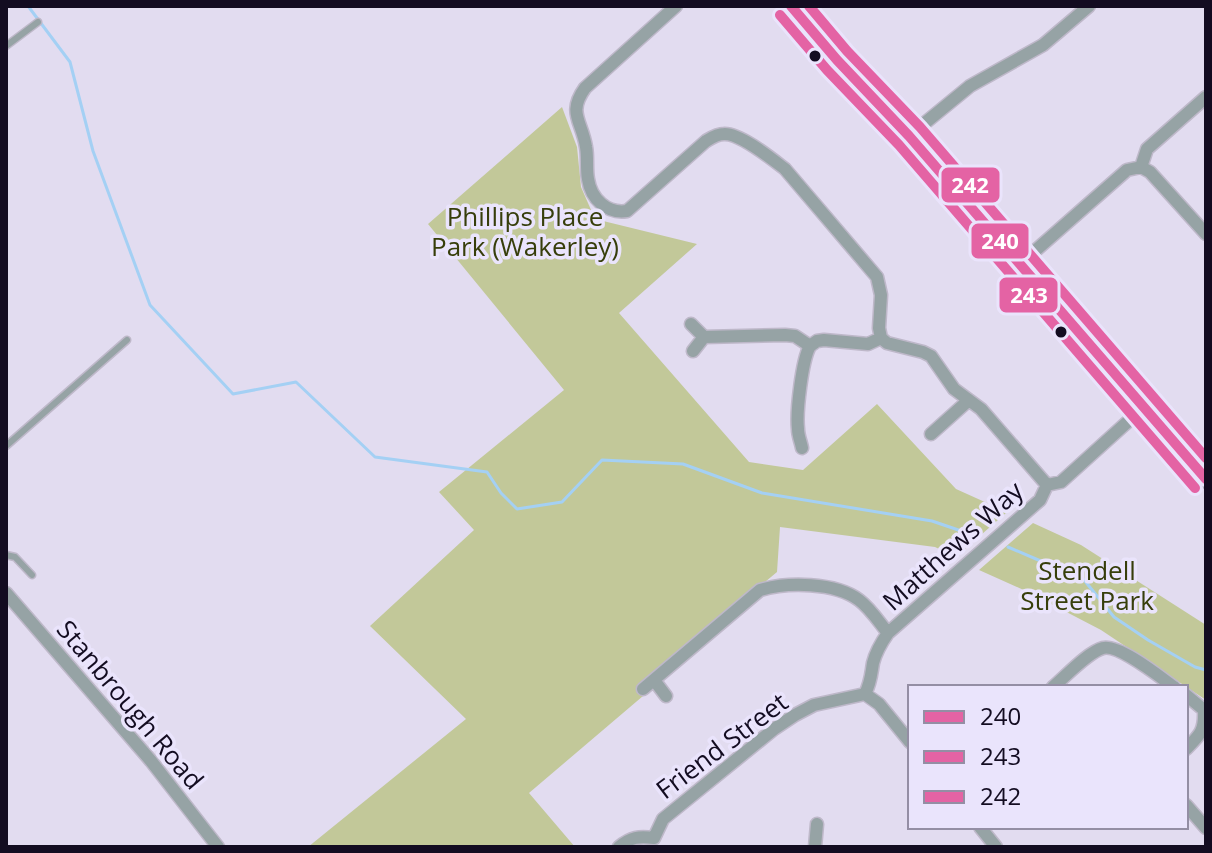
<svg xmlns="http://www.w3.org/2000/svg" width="1212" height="853" font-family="'Open Sans',sans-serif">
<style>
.green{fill:#c2c899}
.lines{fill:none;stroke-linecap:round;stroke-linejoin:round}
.stream{stroke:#a4d0f4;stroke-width:3}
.lane-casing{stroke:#beb8c9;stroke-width:9}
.street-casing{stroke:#beb8c9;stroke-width:15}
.secondary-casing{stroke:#beb8c9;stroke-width:21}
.lane{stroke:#96a3a5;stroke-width:6}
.street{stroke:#96a3a5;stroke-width:12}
.secondary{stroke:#9ba8af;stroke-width:18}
.bus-1-casing{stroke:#eae4fc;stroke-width:16}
.bus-2-casing{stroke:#eae4fc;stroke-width:16}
.bus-3-casing{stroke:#eae4fc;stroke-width:16}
.bus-1{stroke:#e463a4;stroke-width:10}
.bus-2{stroke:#e463a4;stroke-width:10}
.bus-3{stroke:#e463a4;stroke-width:10}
.bus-dot{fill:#130c21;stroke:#eae4fc;stroke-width:3}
.labels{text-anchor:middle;stroke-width:7;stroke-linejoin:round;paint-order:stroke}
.park-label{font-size:26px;fill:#373e0b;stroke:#eae4fc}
.street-label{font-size:26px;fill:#130c21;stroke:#eae4fc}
.line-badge{stroke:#eae4fc;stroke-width:3}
.badge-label{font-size:22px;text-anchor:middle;font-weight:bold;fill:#fff}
</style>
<rect width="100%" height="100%" fill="#e2dcf0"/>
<path class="green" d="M562,107l15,40 4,40 14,32 102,25 -78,69 130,149 54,8 74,-66 79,85 51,23 -51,45 -21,-10 -155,-20 -3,45 -140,117 6,7 -114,97 46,54h-267l158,-128 -96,-93 104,-96 -35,-38 125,-102 -136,-166z
M1033,523l48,22 125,80v75l-105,-70 -73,-38 -49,-22z"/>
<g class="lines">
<path class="stream" d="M28,6l42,56 23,89 57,154 83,89 63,-12 79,75 112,15 14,21 16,16 45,-7 40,-42 81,4 79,29 170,28 47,16
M1008,547l35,15 33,8 38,47 34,23 47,27 11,3"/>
<g class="lane-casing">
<path id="lane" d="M6,46l32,-24
M6,446l121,-106
M6,555l9,2 17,18"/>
</g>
<g class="street-casing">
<path id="street" d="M676,6l-91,82c-18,25 -3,33 1,59 2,10 0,22 2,32 3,20 19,35 39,32l79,-70c5,-3 11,-7 18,-7 16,-1 48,25 61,35l92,108 4,18 -2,33 2,10 6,5 36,9 8,4 23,33 27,20 66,76
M909,136l61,-50 73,-41 46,-39
M1141,167l6,-18 59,-52
M1019,265l108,-95 14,-3 9,5 56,62
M691,324l13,13 -11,14
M704,337l81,-2 10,1 15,10 7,-5 7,-1 44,4 13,-6
M931,434l38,-34
M802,448c-1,-6 -4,-12 -4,-19 -2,-17 4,-69 12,-83
M6,593l145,168 67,86
M654,680l12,16
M1053,687c13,-11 35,-35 50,-39 16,-4 57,29 71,39
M643,689l117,-99c27,-8 75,-8 99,10 11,8 20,22 29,33
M1186,695l18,15c1,21 -4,25 -18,39
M910,742l-31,-38 -14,-10c6,-12 6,-19 8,-31 3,-12 8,-20 15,-30l152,-133 7,-15 14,-3 83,-75
M1186,805l20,23
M980,827l16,20
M619,847c12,-10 20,-11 35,-9l9,-19 111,-90 21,-14 19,-10 51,-11
M815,847l2,-23"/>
</g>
<g class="secondary-casing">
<path id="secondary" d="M791,6l46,54 72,76 297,343"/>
</g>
<use href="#lane" class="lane"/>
<use href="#street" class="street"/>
<use href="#secondary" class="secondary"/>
<g class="bus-1-casing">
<path id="bus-1" d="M791,6l46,54 72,76 297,343"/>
</g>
<g class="bus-2-casing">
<path id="bus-2" d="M780,15l47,55 72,75 296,343"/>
</g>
<g class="bus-3-casing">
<path id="bus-3" d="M809,6l38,45 73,76 286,331"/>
</g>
<use href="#bus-1" class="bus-1"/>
<use href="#bus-2" class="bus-2"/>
<use href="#bus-3" class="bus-3"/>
</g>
<g class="bus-dot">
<circle cx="815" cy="56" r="7"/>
<circle cx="1061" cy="332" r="7"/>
</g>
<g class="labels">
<g class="park-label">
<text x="525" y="226">Phillips Place<tspan x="525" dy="30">Park (Wakerley)</tspan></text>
<text x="1087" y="580">Stendell<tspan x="1087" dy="30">Street Park</tspan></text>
</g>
<g class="street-label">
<text transform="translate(953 546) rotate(-42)" y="9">Matthews Way</text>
<text transform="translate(130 705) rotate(50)" y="9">Stanbrough Road</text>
<text transform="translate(722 746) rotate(-37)" y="9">Friend Street</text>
</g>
</g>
<g class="line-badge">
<rect x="940" y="166" width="61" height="38" rx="8" fill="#e463a4"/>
<rect x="970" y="222" width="60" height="38" rx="8" fill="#e463a4"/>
<rect x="998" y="276" width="61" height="38" rx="8" fill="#e463a4"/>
</g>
<g class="badge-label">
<text x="970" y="193">242</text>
<text x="1000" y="249">240</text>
<text x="1029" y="303">243</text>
</g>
<rect width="1212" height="853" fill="none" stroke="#130c21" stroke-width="16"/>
<rect x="908" y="685" width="280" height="144" fill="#eae4fc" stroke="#948ea4" stroke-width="2"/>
<rect x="924" y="711" width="40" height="12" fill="#e463a4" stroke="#948ea4" stroke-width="2"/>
<text x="980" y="725" font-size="24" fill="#130c21">240</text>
<rect x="924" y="751" width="40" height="12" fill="#e463a4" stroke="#948ea4" stroke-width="2"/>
<text x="980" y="765" font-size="24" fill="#130c21">243</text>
<rect x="924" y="791" width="40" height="12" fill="#e463a4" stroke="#948ea4" stroke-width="2"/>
<text x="980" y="805" font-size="24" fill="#130c21">242</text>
</svg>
